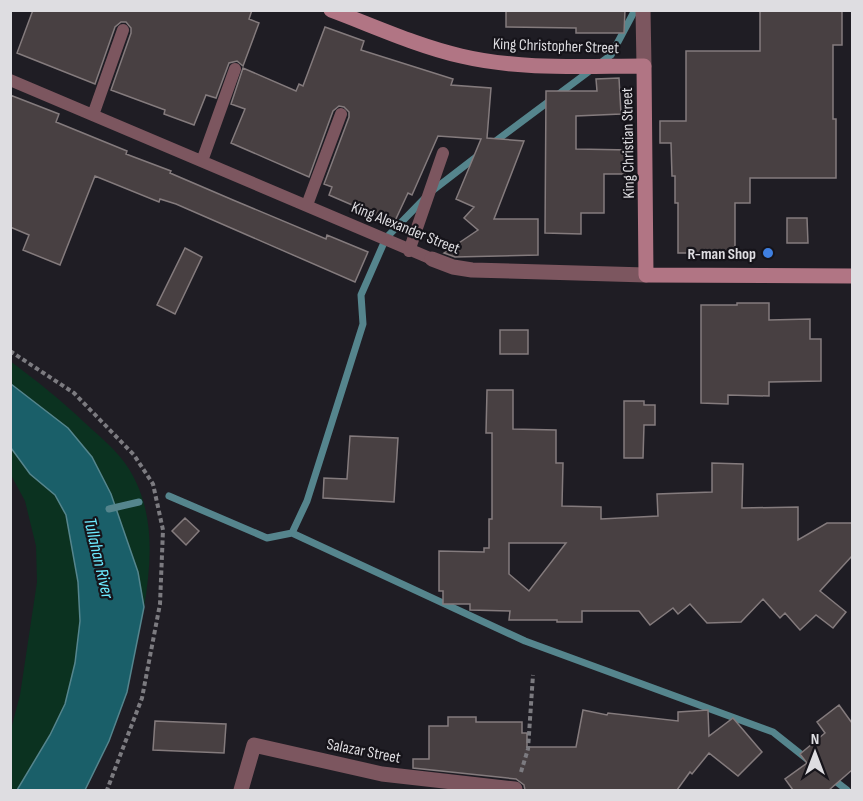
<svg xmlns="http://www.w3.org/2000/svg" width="863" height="801" font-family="'Sofia Sans Condensed',sans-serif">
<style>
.green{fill:#0b3220}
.water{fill:#1a5f69;stroke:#55858d;stroke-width:1.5}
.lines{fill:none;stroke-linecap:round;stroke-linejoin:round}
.stream{stroke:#55858d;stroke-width:7}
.building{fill:#484042;stroke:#847b7d;stroke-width:1.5;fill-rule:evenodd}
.path{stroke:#7c7b80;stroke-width:4;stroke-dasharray:4.5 3;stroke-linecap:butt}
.service{stroke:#7c565f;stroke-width:12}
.minor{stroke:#7c565f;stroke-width:15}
.secondary{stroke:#b17584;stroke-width:15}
.shop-dot{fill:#3f7fe0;stroke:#16141a;stroke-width:2}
.labels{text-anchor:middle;stroke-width:4.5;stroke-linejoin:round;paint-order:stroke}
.street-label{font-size:16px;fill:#dedde1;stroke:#16141a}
.poi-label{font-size:16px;font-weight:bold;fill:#dedde1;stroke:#16141a;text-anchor:end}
.water-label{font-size:18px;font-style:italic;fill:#6deaff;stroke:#16141a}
</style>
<rect width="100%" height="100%" fill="#1f1d24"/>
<path class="green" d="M10,361c27,20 51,39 75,62 15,14 33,28 44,46 26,42 23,91 15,138l-6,-35 -27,-78 -43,-66 -57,-44z
M10,448l20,26 25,21 11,20 12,67 2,39 -5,42 -10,41 -15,31 -33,55h-6v-61l9,-34 17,-113 -1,-36 -11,-45 -14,-26z"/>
<path class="water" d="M11,384l57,44 24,29 19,37 27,78 6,35 -17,85 -18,49 -24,49h-68l33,-55 15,-31 10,-41 5,-42 -2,-39 -12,-67 -11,-20 -25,-21 -19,-26z"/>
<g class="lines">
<path class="stream" d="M493,143l118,-88 24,-45
M432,191l48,-37
M169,496l98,42 25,-5 15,-32 56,-177 -2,-29 25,-57 38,-39
M109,509l30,-7
M292,533l233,108 248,91 34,27
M830,777l17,13"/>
</g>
<path class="building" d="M33,10h219l-3,9 10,4 -16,43 -6,-5 -8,2 -13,35 -10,-3 -12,30 -30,-11 1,-4 -54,-20 20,-57v-5l-5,-6h-5l-6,5 -20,57 -78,-31z
M506,10h119l-1,23h-48v-5l-70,-1z
M760,10h82v35h-9v74h3v59h-86v25h-15v50h-57v-50h-3v-27h-3l-1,-33h-11v-22h26v-70h74z
M325,27l39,14 -3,9 92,29 -2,6 40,3 -4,50 37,3 -30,78h44v36l-83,2 -11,-4 34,-23 -14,-12 10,-11 -18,-8 25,-60 -43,-3 -26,59 -4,-2 -14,30 -65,-28 3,-8 -8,-3 25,-67v-5l-5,-5 -5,-1 -6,5 -24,66 -78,-34 14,-34 -14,-5 12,-36 53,23 3,-7 4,2z
M619,78l2,36 -45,2v33l54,1v24h-26v39h-23v21l-36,-1 1,-142h51l-1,-12z
M10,95l49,19 -3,8 71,29 -1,3 45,17 -1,2 63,27 93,39 1,-4 41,17 -13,30 -179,-78 -16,-5 -1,3 -64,-26 -35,89 -37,-15 6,-15 -19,-8z
M787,218h20l1,25h-21z
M185,248l17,9 -27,57 -18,-9z
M737,303h32v17l41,-1v20h11v42l-52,1v14l-41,-1v9l-27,-1v-98h36z
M500,330h28v24h-28z
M487,390h26v39l43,1v33h7l-1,43 39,1v12l57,-3 -1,-22 55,-2v-29l31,1 -1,44 56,-1v33l29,-17h25v33l-32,35 26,21 -13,16 -17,-13 -16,15 -15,-17 -5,5 -17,-19 -22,23 -34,1 -17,-19 -12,10 -5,-6 -23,17 -11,-14h-57v11h-25v-2h-48l1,-9 -40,-1v-6h-27v-13h-4v-40l45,1v-4h5v-29h3v-86h-6zM509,543h57l-37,48 -20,-17z
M624,401h20v4h11v20h-11l-1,33h-19z
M350,436l48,2 -4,64 -71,-4 1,-20 23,1z
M185,518l14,13 -13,14 -14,-14z
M839,705l13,18v47l-23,20h-36l-8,-11 22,-16 -7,-9 25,-21 -8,-11z
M583,710l24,5 1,-2 70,8v-9l30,-2 1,26 24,-18 29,34 -24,24 -29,-23 -17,21 -2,-2 -13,18h-152l-1,-5 -8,-6 -103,-11v-9h16v-33h19v-9h28v5h46v11h5v14h49z
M155,721l71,3 -2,29 -71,-3z"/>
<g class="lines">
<path class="path" d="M10,351l64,42 60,62 19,29 10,46 -3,74 -18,94 -35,92
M521,772l7,-23 5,-74"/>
<path class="service" d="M10,80l422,179
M93,115l30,-85
M202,161l33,-92
M307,205l34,-91
M409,251l34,-98"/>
<path class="minor" d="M643,10l1,56
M432,259l21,8 19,3 174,5
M241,790l13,-45 128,29 133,15"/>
<path class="secondary" d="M331,10c43,16 86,36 130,46 59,14 122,10 183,10l2,209 206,1"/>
</g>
<circle class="shop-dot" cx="768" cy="253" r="6"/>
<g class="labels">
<g class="street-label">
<text transform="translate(556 45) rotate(2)" y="6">King Christopher Street</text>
<text transform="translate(627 143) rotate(-91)" y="6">King Christian Street</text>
<text transform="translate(406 227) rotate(22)" y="6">King Alexander Street</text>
<text transform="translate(364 750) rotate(11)" y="6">Salazar Street</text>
</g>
<g class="poi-label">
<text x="756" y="259">R-man Shop</text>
</g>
<g class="water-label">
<text transform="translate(99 558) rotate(77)" y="6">Tullahan River</text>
</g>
</g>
<rect width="863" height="801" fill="none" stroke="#dedde1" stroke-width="24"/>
<g transform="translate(815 753)" stroke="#16141a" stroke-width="4.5" paint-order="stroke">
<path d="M0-4.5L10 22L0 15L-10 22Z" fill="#dedde1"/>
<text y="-9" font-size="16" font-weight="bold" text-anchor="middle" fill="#dedde1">N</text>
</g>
</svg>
